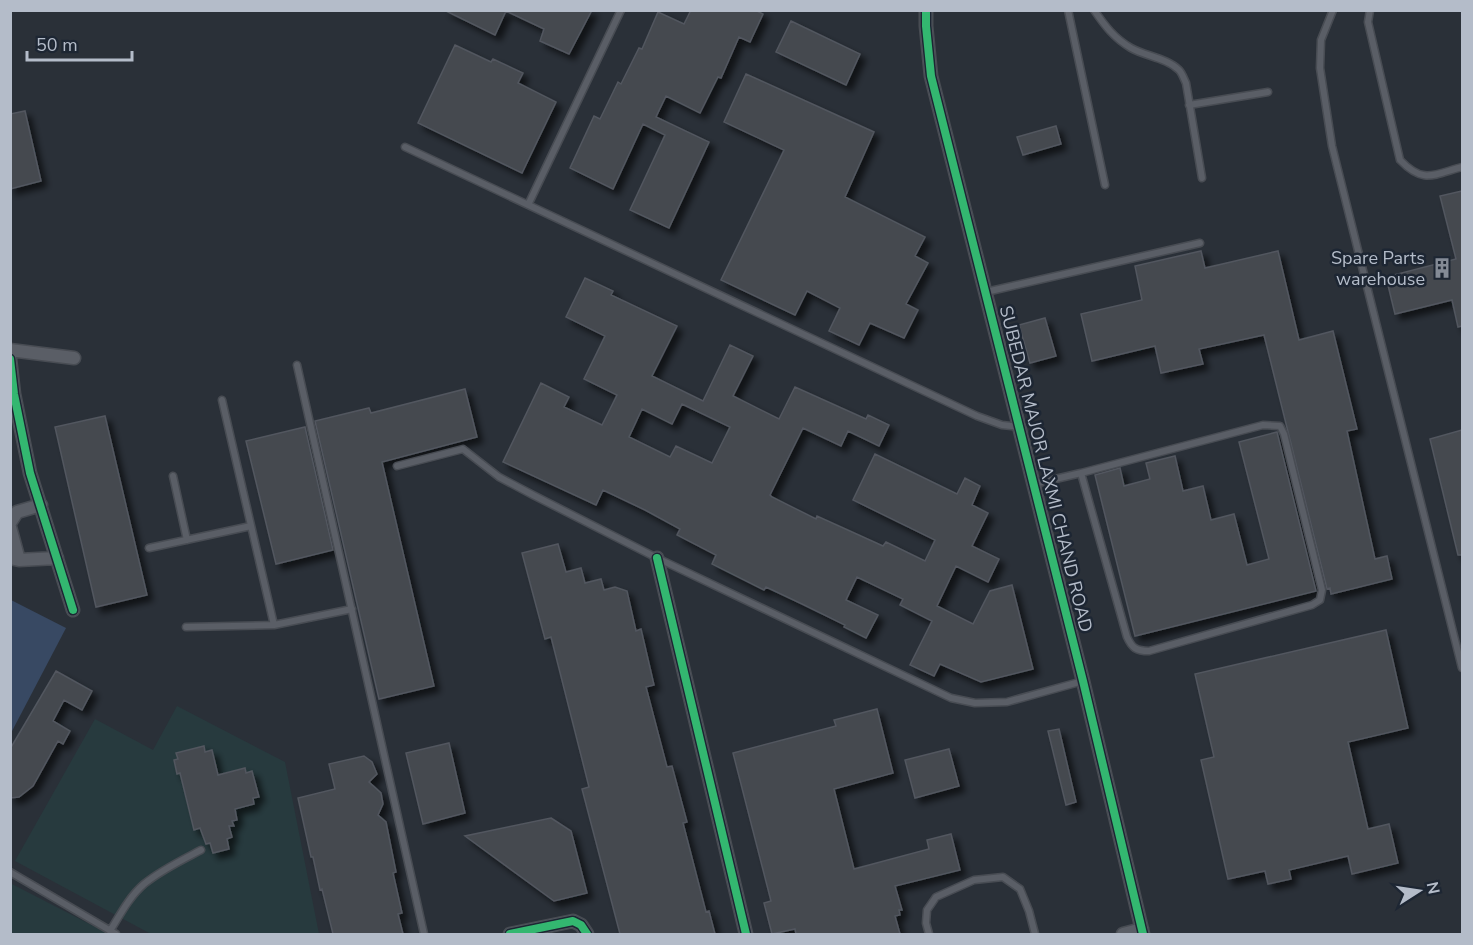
<svg xmlns="http://www.w3.org/2000/svg" width="1473" height="945" font-family="'Nunito Sans',sans-serif">
<style>
.green{fill:#273a3e}
.water{fill:#384963}
.building{fill:#444950;stroke:#52575f;stroke-width:1.5;fill-rule:evenodd;filter:url(#shadow)}
.lines{fill:none;stroke-linecap:round;stroke-linejoin:round}
.service-casing{stroke:#484c53;stroke-width:9}
.minor-casing{stroke:#484c53;stroke-width:15}
.service{stroke:#5a5e66;stroke-width:6}
.minor{stroke:#5a5e66;stroke-width:12}
.cycleway-casing{stroke:#1d2633;stroke-width:11}
.cycleway{stroke:#33b770;stroke-width:8}
.labels{text-anchor:middle;stroke-width:5;stroke-linejoin:round;paint-order:stroke}
.poi-label{font-size:18px;fill:#b4bcc9;stroke:#1d2633;text-anchor:end}
.street-label{font-size:18px;fill:#b4bcc9;stroke:#1d2633}
</style>
<defs>
<filter id="shadow"><feDropShadow dx="5.5" dy="5.5" stdDeviation="3" flood-color="#0009"/></filter>
</defs>
<rect width="100%" height="100%" fill="#2a3038"/>
<path class="green" d="M177,706l108,56 34,172h-168l-136,-73 80,-142 58,31z
M10,883l97,50 1,1h-97z"/>
<path class="water" d="M11,600l55,28 -55,105z"/>
<path class="building" d="M444,10h148l-23,44 -29,-13 4,-12 -38,-18 -11,24z
M691,10h64l8,4 -13,28 -11,-5 -18,41 -3,-1 -18,36 -34,-17 -10,21 53,25 -40,86 -39,-18 35,-75 -22,-11 -30,65 -43,-21 24,-52 6,3 18,-37 3,2 18,-36 3,1 16,-37 26,12z
M791,21l69,33 -14,31 -70,-33z
M455,45l36,17 2,-3 30,14 -5,10 38,19 -34,71 -104,-50z
M746,74l128,58 -29,65 80,40 -10,19 13,7 -22,41 12,6 -14,28 -34,-15 -11,22 -30,-14 11,-23 -33,-17 -12,24 -74,-35 63,-130 -60,-28z
M25,111l16,70 -31,8v-75z
M1056,126l5,18 -38,11 -6,-18z
M1462,191v135l-4,1 -6,-27 -57,14 -9,-37 70,-18 -16,-63z
M1201,251l4,17 73,-17 21,89 34,-9 24,98 -10,2 28,128 12,-3 5,23 -61,15 -1,-6 -3,1 -63,-254 -65,14 4,15 -42,9 -6,-27 -63,15 -11,-47 61,-14 -7,-34z
M585,278l28,13 -2,4 66,31 -25,50 51,25 27,-56 23,11 -20,40 46,23 16,-32 71,32 2,-4 21,10 -10,21 -31,-15 -7,15 -38,-18 -33,67 2,2 44,22 1,-3 66,30 3,-4 39,19 10,-21 -82,-40 22,-46 82,40 8,-16 15,8 -8,19 16,8 -16,33 27,13 -11,23 -32,-16 -19,40 36,18 17,-33 22,-6 21,84 -52,13 -41,-18 -6,12 -24,-11 22,-44 -32,-16 3,-6 -46,-22 -11,23 32,15 -12,23 -22,-11 1,-2 -43,-21 -36,-17 -2,3 -52,-26 4,-9 -39,-20 3,-6 -35,-19 -42,-20 -7,15 -93,-43 38,-79 28,14 -5,10 38,18 15,-30 -33,-16 21,-43 -39,-19zM682,404l48,23 -18,36 -36,-17 -6,11 -41,-20 13,-28 30,15z
M1045,318l11,38 -26,7 -11,-38z
M465,389l12,48 -95,25 52,224 -55,13 -64,-278 54,-13 2,5z
M105,416l42,179 -51,12 -41,-180z
M305,427l28,123 -57,14 -30,-123z
M1462,430v125h-4l-28,-116z
M1277,432l39,159 -181,45 -40,-161 25,-7 4,18 26,-7 -4,-16 29,-7 8,35 20,-5 8,34 23,-6 13,51 22,-6 -30,-117z
M558,544l8,28 15,-4 4,15 16,-4 3,11 11,-3 12,4 9,40 5,-2 13,56 -8,2 21,80 5,-1 15,56 -4,1 23,89 3,-1 6,23h-95l-38,-145 7,-2 -38,-150 -6,2 -23,-86z
M1386,630l22,98 -60,14 20,87 21,-5 9,39 -46,11 -4,-18 -59,14 2,9 -23,5 -3,-13 -37,8 -27,-119 13,-3 -19,-83z
M56,671l36,20 -10,19 -18,-10 -11,21 17,10 -7,13 -5,-3 -25,45 -14,11 -9,1v-49z
M877,709l16,64 -59,16 20,80 75,-20 -2,-9 24,-6 9,36 -65,16 7,24h-3l1,5 -5,1 5,18h-104l-1,-5 -23,5 -8,-31 7,-2 -38,-148 103,-27 -2,-6z
M1059,729l17,73 -10,3 -18,-74z
M449,743l16,70 -42,11 -17,-71z
M204,746l1,6 7,-2 6,25 27,-7 1,5 6,-2 7,26 -6,1 1,6 -19,5 2,11 -5,1 2,5h-5l3,11 -5,2 2,10 -16,4 -3,-10 -4,1 -6,-16 -6,2 -14,-57 -3,1 -3,-14 4,-1 -2,-6z
M949,749l10,37 -44,12 -10,-38z
M364,756l8,6 5,12 -8,8 12,11 2,11 -5,11 8,7 10,50 -3,1 9,40 -4,1 5,20h-70l-11,-45 -2,1 -7,-33h-2l-13,-59 37,-9 -6,-25z
M551,818l20,13 16,62 -33,8 -89,-65z"/>
<g class="lines">
<g class="service-casing">
<path id="service" d="M1068,10l37,175
M1094,10c11,16 20,28 37,38 14,8 36,10 48,22 3,3 5,9 7,13l16,95
M1333,10l-12,30 -1,28 12,78 130,522
M1370,10l-2,12 32,138c23,24 33,15 62,7
M1189,105l79,-13
M405,147l572,269 25,9 18,2
M528,205l93,-195
M986,292l214,-49
M297,365l127,569
M222,400l52,225 78,-16
M397,466l66,-17 36,28 34,18 124,63 294,140 24,5 32,-1 76,-21
M173,476l14,64
M1034,484l47,-11 46,164c5,11 9,14 22,14l163,-46 8,-5 2,-10 -38,-156 -4,-8 -17,-1 -182,48
M149,548l102,-22
M186,627l88,-2
M10,872l106,62
M110,931c10,-16 19,-34 34,-47 17,-14 38,-24 57,-34
M929,934l-3,-11 1,-13 9,-13 38,-17 29,-3 17,12 9,22 6,23"/>
</g>
<g class="minor-casing">
<path id="minor" d="M926,10v16l5,50 152,605 60,253
M10,350l64,8
M10,359l4,35 16,79 43,137
M10,523l7,-11 24,-7
M10,527l9,33
M10,558l9,2 38,-2
M657,558l89,376
M510,934l63,-13 8,4 6,9
M1123,934l19,-5"/>
</g>
<use href="#service" class="service"/>
<use href="#minor" class="minor"/>
<g class="cycleway-casing">
<path id="cycleway" d="M926,10v16l5,50 152,605 60,253
M10,359l4,35 16,79 43,137
M657,558l89,376
M510,934l63,-13 8,4 6,9"/>
</g>
<use href="#cycleway" class="cycleway"/>
</g>
<defs>
<g id="building-bare" transform="scale(1.62)"><path d="M-4-6H4V6H1V3H-1V6H-4ZM-2.5-4.3h1.7v1.8h-1.7ZM.8-4.3h1.7v1.8H.8ZM-2.5-1h1.7V.8h-1.7ZM.8-1h1.7V.8H.8Z" fill="#848b96" stroke="#1d2633" stroke-width="2.5" paint-order="stroke"/></g>
</defs>
<g fill-rule="evenodd">
<use href="#building-bare" x="1442" y="268"/>
</g>
<g class="labels">
<g class="poi-label">
<text x="1425" y="264">Spare Parts<tspan x="1425" dy="21">warehouse</tspan></text>
</g>
<g class="street-label">
<text transform="translate(1046 469) rotate(76)" y="6">SUBEDAR MAJOR LAXMI CHAND ROAD</text>
</g>
</g>
<rect width="1473" height="945" fill="none" stroke="#b4bcc9" stroke-width="24"/>
<g transform="translate(1419 891) rotate(78)" stroke="#1d2633" stroke-width="4.5" paint-order="stroke">
<path d="M0-4.5L10 22L0 15L-10 22Z" fill="#b4bcc9"/>
<text y="-9" font-size="16" font-weight="bold" text-anchor="middle" fill="#b4bcc9">N</text>
</g>
<path d="M27 51v9h105v-9" fill="none" stroke="#b4bcc9" stroke-width="3"/>
<text x="36" y="51" font-size="18" fill="#b4bcc9" stroke="#1d2633" stroke-width="4.5" paint-order="stroke">50 m</text>
</svg>
